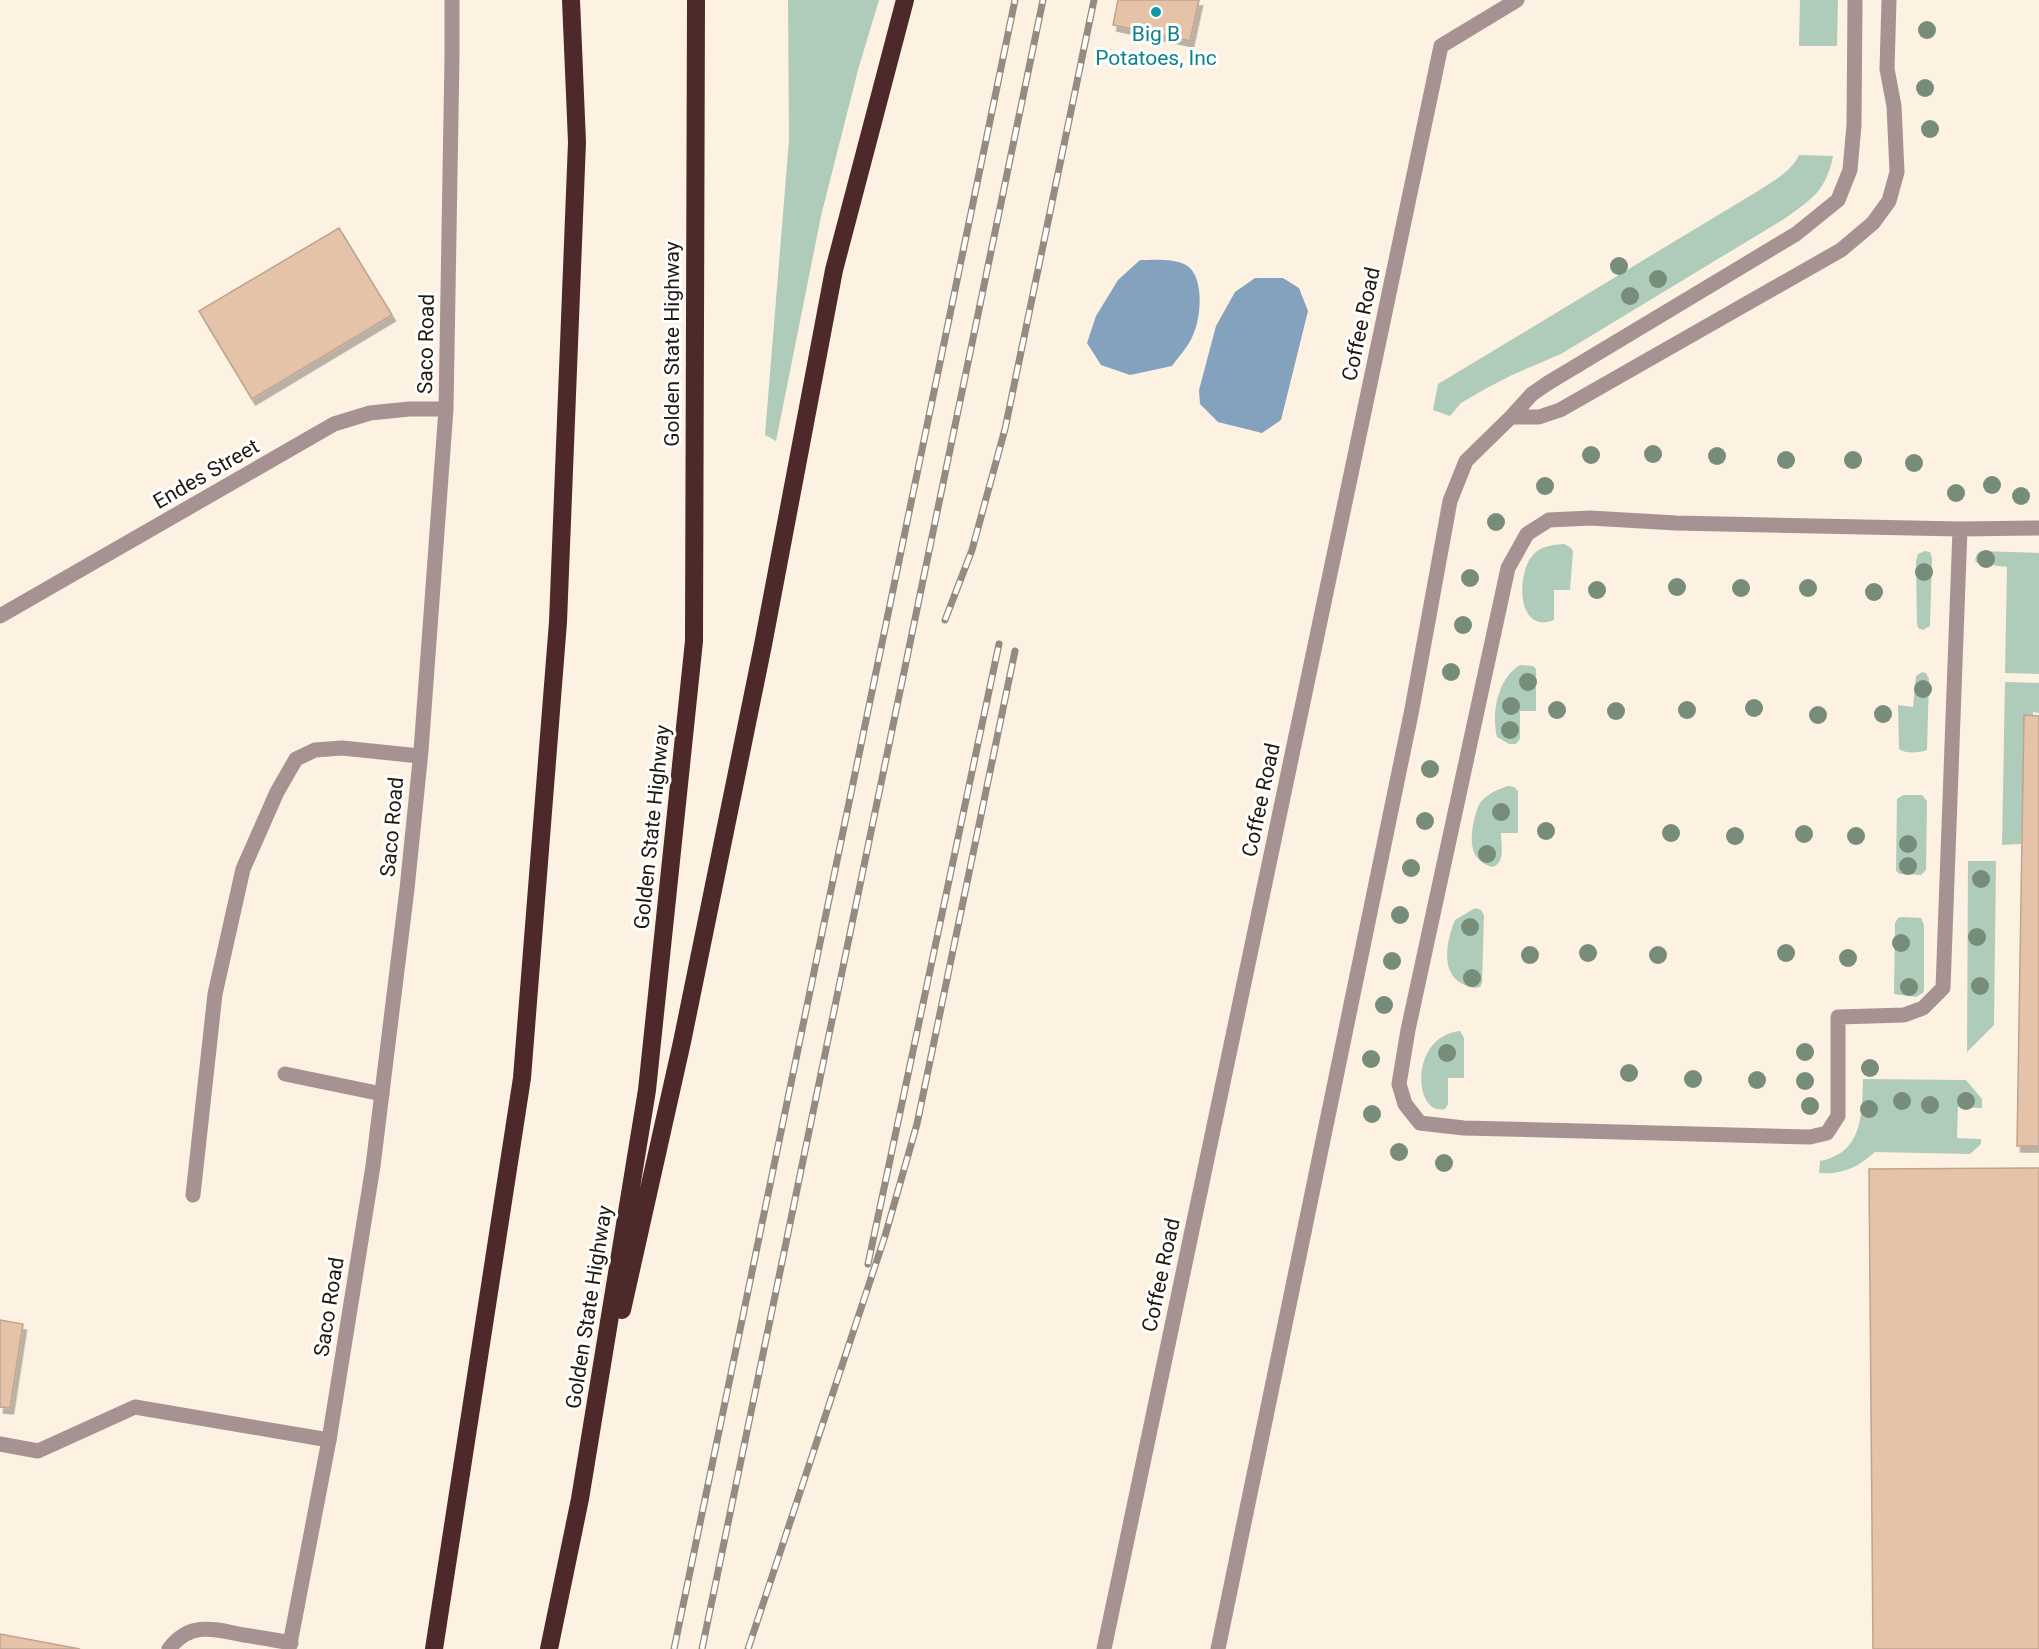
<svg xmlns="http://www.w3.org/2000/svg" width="2039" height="1649" font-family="Roboto,sans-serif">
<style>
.green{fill:#afccba}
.water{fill:#84a1bd}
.building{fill:#e4c3a8;stroke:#bfa490;stroke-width:1.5;filter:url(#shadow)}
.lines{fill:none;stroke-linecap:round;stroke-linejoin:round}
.service{stroke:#a69292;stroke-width:15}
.minor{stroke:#a69292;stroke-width:15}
.motorway{stroke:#4d292a;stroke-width:18}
.rail-casing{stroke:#958b7e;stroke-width:7}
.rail{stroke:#fff;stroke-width:4.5;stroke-dasharray:14;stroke-linecap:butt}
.tree{fill:#778d79}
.culture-dot{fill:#0f9aa8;stroke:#fff;stroke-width:2}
.labels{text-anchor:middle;stroke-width:6;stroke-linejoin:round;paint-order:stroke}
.culture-label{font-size:21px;fill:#0d838f;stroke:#fff}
.street-label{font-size:21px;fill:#211a10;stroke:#fff}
</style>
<defs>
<filter id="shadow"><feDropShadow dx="3.5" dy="6" stdDeviation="0" flood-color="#0004"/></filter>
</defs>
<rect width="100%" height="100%" fill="#fdf1e1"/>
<path class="green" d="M788,0h91l-21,70 -37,146 -45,225 -11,-6 24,-295z
M1800,0h38l-1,46h-38z
M1799,155l34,1c-7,35 -21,43 -49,63l-223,135 -49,21 -27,14 -24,14 -11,13 -17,-6 5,-26 320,-193c15,-10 33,-19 41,-36z
M1564,544l6,3 3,4 -3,39h-16v30c-39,16 -39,-53 -17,-69 9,-6 17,-6 27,-7z
M1925,551l5,1 2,6 -2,68 -7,4 -5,-2 -1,-5 -1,-62 2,-7z
M1981,551l58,2v121l-34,-1 2,-106 -30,-4 -2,-3 2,-6z
M1520,665l13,1 3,3v42h-16v28l-4,5h-7l-12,-7c-6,-24 1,-59 23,-72z
M1922,672l4,1 3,6 -2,71c-8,3 -21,4 -28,-1l-1,-44 15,2 3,-31z
M2005,682l34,1v30l-6,-1v6h-6l-6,126 -19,1z
M1508,786l6,1 4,4v42h-17c0,12 5,30 -9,34 -21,-7 -22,-22 -19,-42 2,-8 3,-15 7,-22 7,-9 18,-14 28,-17z
M1903,795h19l5,6 -1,69 -5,5 -21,-1 -4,-3 1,-72z
M1968,861h28l-2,164 -27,27z
M1475,908l6,2 3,5 -2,68 -2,4c-7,2 -12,0 -19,-4 -21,-11 -14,-44 -6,-63z
M1901,917l20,1 3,7v65l-1,3 -7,4 -22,-3 1,-71 3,-5z
M1460,1031l4,7v40h-16v26l-3,5c-32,8 -36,-73 15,-78z
M1863,1079l103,1 16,19v9l-24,-1 -1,31 24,1v5l-11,10 -95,-2c-17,15 -32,23 -56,21l1,-12c43,-8 42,-47 43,-82z"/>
<path class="water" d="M1140,260c14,0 33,-2 46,5 19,11 15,53 7,70 -4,11 -14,21 -21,31l-42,9 -29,-10 -14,-22 9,-27 22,-36z
M1255,278h28l16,10 9,23 -27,109 -19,13 -44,-11 -18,-18 -1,-14 17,-64 19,-34z"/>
<path class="building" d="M1118,0h81l-9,41 -77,-16z
M339,228l53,87 -140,84 -53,-88z
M2024,715l15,1v430h-22z
M2039,1168v481h-166l-4,-480z
M0,1320l23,4 -13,84 -10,-1z
M0,1634l80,15h-80z"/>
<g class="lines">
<path class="service" d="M1855,0l-1,125 -4,45 -12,30 -42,34 -248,149 -16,11 -21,23h28l21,-7 281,-160 32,-27 16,-22 8,-29 -3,-66 -7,-37 2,-69
M1960,529l-17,459 -20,20 -19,7 -66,2v99l-11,17 -17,4 -346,-9 -44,-5 -15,-19 -6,-20 9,-54 100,-462 19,-34 22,-14 41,-2 86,5 284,6 79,-1
M285,1074l97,20
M193,1195l22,-201 28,-125 34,-77 19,-33 19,-9 27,-2 78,8
M0,1444l38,7 97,-44 194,33
M169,1649c21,-28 45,-20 74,-14 16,2 32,5 48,8
M1218,1649l194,-940 38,-208 16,-40 45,-44"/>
<path class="minor" d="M0,616l334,-192 36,-11 39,-4h37
M289,1649l40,-209 44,-274 34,-277 14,-138 25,-342 6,-352v-57
M1104,1649l337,-1603 76,-46"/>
<path class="motorway" d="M622,1310l60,-268 81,-397 71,-375 71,-270
M434,1649l88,-571 36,-456 19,-480 -6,-142
M549,1649l31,-150 67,-409 47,-449 2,-641"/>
<g class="rail-casing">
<path id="rail" d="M945,620l27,-70 33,-121 89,-429
M868,1264l131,-620
M674,1649l341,-1649
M702,1649l341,-1649
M748,1649l137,-413 32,-112 98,-473"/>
</g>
<use href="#rail" class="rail"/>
</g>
<g class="tree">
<circle cx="1927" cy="30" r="9"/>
<circle cx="1925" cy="88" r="9"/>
<circle cx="1930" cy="129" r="9"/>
<circle cx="1619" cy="266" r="9"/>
<circle cx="1658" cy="279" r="9"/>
<circle cx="1630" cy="296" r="9"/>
<circle cx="1653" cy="454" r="9"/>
<circle cx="1591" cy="455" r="9"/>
<circle cx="1717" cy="456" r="9"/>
<circle cx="1786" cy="460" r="9"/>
<circle cx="1853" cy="460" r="9"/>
<circle cx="1914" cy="463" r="9"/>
<circle cx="1992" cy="485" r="9"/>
<circle cx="1545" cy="486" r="9"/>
<circle cx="1956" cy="493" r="9"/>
<circle cx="2021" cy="496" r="9"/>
<circle cx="1496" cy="522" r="9"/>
<circle cx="1986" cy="559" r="9"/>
<circle cx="1924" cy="572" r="9"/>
<circle cx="1470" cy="578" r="9"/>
<circle cx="1677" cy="587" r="9"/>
<circle cx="1741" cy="588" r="9"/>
<circle cx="1808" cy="588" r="9"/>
<circle cx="1597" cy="590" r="9"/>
<circle cx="1874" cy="592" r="9"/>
<circle cx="1463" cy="625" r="9"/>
<circle cx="1451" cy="672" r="9"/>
<circle cx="1528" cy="682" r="9"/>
<circle cx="1923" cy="689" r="9"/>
<circle cx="1511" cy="706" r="9"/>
<circle cx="1754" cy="708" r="9"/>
<circle cx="1557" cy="710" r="9"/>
<circle cx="1687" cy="710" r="9"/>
<circle cx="1616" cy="711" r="9"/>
<circle cx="1883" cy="714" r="9"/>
<circle cx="1818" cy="715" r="9"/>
<circle cx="1510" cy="730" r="9"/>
<circle cx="1430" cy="769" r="9"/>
<circle cx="1501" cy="812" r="9"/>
<circle cx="1425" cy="821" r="9"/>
<circle cx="1546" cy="831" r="9"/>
<circle cx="1671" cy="833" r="9"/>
<circle cx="1804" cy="834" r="9"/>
<circle cx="1735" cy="836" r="9"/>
<circle cx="1856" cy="836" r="9"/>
<circle cx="1908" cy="844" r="9"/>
<circle cx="1487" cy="854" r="9"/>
<circle cx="1908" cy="866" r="9"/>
<circle cx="1411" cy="868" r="9"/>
<circle cx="1981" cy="879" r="9"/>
<circle cx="1400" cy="915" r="9"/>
<circle cx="1470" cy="927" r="9"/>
<circle cx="1977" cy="937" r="9"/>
<circle cx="1901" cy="943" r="9"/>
<circle cx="1588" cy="953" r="9"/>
<circle cx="1786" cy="953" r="9"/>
<circle cx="1530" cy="955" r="9"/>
<circle cx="1658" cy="955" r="9"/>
<circle cx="1848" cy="958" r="9"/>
<circle cx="1392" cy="961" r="9"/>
<circle cx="1472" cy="978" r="9"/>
<circle cx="1980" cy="986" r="9"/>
<circle cx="1909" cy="987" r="9"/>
<circle cx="1384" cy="1005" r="9"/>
<circle cx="1805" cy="1052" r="9"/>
<circle cx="1447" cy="1053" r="9"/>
<circle cx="1371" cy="1059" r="9"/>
<circle cx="1870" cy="1068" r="9"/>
<circle cx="1629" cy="1073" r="9"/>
<circle cx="1693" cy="1079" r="9"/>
<circle cx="1757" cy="1080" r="9"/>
<circle cx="1805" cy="1081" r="9"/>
<circle cx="1902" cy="1101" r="9"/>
<circle cx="1966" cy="1101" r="9"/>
<circle cx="1930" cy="1105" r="9"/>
<circle cx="1810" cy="1106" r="9"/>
<circle cx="1869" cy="1109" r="9"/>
<circle cx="1372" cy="1114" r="9"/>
<circle cx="1399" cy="1152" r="9"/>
<circle cx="1444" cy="1163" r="9"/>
</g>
<circle class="culture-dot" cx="1156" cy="12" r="6"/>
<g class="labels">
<g class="culture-label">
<text x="1156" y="41">Big B<tspan x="1156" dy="24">Potatoes, Inc</tspan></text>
</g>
<g class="street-label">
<text transform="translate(1361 324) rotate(-78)" y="7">Coffee Road</text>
<text transform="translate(426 344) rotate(-89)" y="7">Saco Road</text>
<text transform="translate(672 344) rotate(-90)" y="7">Golden State Highway</text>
<text transform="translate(206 474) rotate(-30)" y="7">Endes Street</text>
<text transform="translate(1261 800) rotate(-78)" y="7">Coffee Road</text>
<text transform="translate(392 827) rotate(-85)" y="7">Saco Road</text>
<text transform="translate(652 827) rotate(-84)" y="7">Golden State Highway</text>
<text transform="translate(1161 1275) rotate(-78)" y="7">Coffee Road</text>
<text transform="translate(329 1307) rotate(-81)" y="7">Saco Road</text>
<text transform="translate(589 1307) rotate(-81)" y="7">Golden State Highway</text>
</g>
</g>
</svg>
